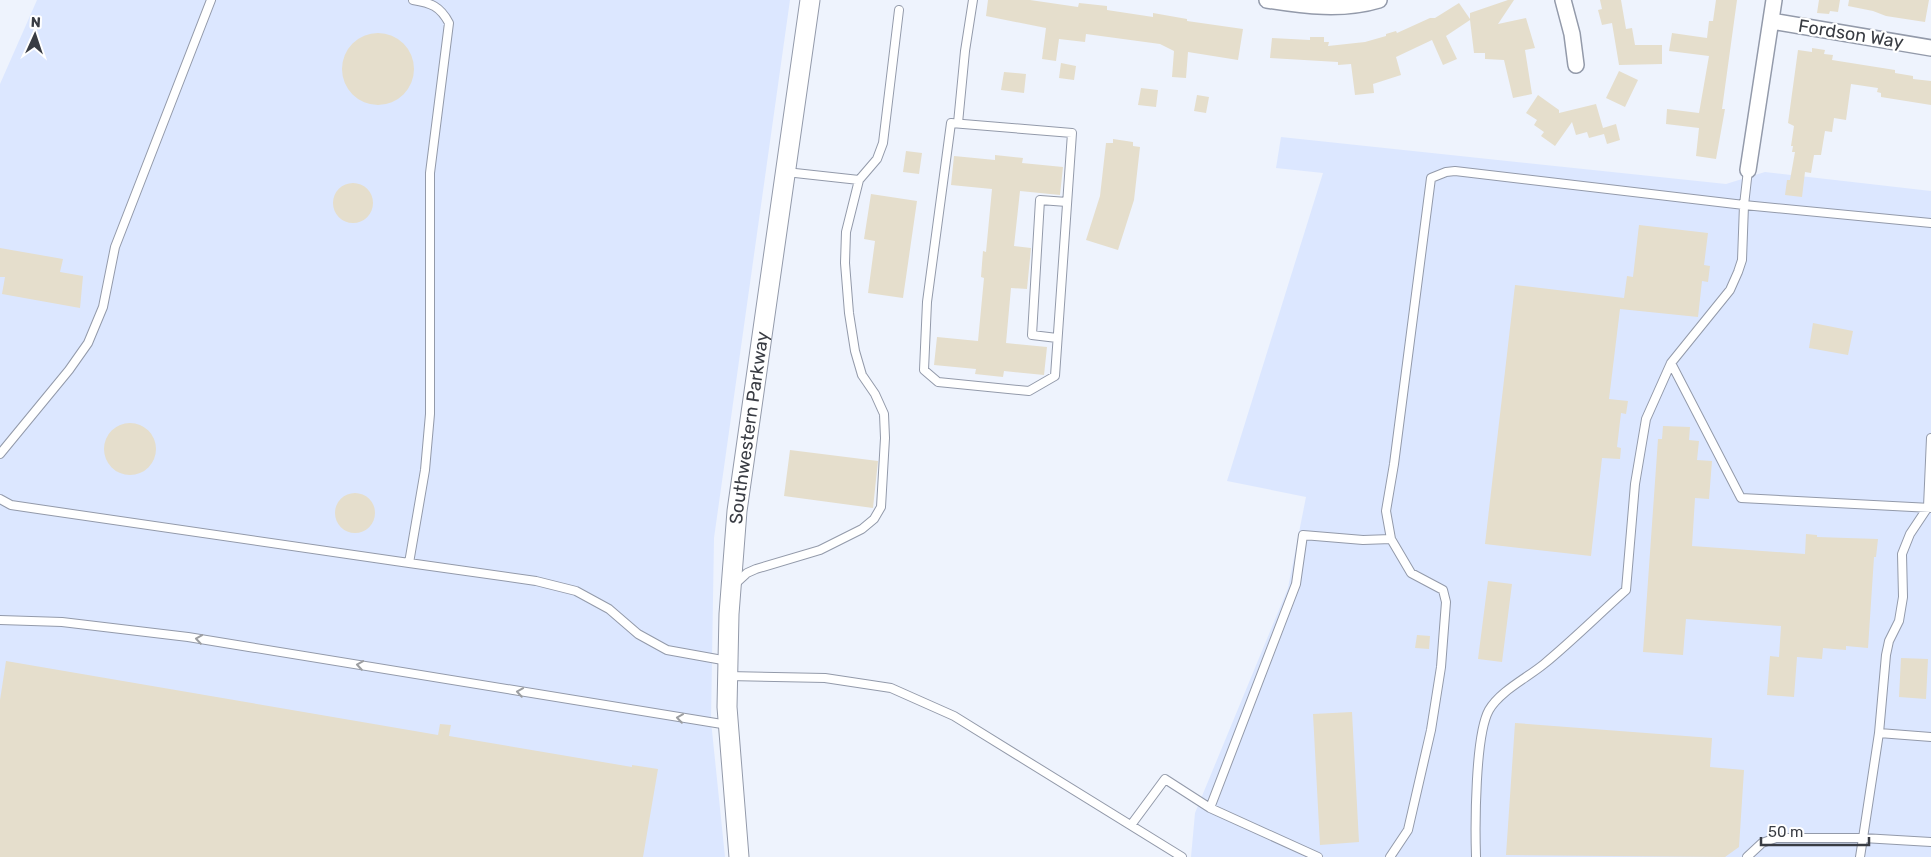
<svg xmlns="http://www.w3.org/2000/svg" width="1931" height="857" font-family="Rubik,sans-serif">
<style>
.built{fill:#dce7ff}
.building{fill:#e5decc}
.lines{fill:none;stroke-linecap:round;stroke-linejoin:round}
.service-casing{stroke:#939aaa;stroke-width:10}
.minor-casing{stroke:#939aaa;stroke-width:18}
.tertiary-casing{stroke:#939aaa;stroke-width:21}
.service{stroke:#fff;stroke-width:8}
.minor{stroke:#fff;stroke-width:15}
.tertiary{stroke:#fff;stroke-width:19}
.oneway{stroke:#9c9ea1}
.labels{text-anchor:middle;stroke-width:4.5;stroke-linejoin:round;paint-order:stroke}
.street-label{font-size:18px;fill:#393c43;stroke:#fff}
</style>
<rect width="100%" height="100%" fill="#eef3fd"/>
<path class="built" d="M37,0h753l-76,538 -3,183 14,136h-725v-773z
M1281,137l445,47 39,-12 166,19v666h-740l4,-44 93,-225 18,-91 -79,-16 96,-308 -47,-5z"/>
<path class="building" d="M988,0h42l48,7 1,-4 28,3v4l46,7v-4l34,6v2l56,8 -5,31 -50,-8 -2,26 -14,-1 2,-26 -14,-7 -74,-10 -1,8 -26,-3 -3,22 -14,-2 4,-31 -60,-12z
M1508,0h6l-16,24 28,-6 9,30 -10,2 7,44 -19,4 -9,-38 -19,-1v-6h-11l-4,-33 -24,16 11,23 -14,6 -11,-25 -36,17 5,18 -28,9 1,9 -19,2 -4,-31 -13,1v-3l-68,-4 2,-20 38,2v-3h14v5h5l-1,4 37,-4 21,-6v-2l10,-3 1,2 33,-15h5l24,-15 11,16v-6z
M1600,0h21l5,29 6,-1 3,17h27v19l-43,1 -7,-42 -10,2 -4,-15 4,-1z
M1716,0h21l-15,109h3l-9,50 -20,-3 3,-28 -33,-4 1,-15 32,4 10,-57 -40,-5 3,-18 35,5 2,-17h4z
M1819,0h21l-2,12 -8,-1 -1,3 -12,-1z
M1849,0h80l-4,22 -39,-6 -13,-5 -25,-5z
M342 69a36 36 0 1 1 72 0a36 36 0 1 1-72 0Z
M1812,48l13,2 -1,4 9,1 -1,5 63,10v3l18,3v3l18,2v24l-50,-8v-4l-4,-1 1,-4 -27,-4 -5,36 -12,-2 -2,14 -7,-1 -4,24h-7l-3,18 -6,-1 -3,25 -17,-2 2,-15h3l5,-28h-3l1,-6h-2l3,-20 -6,-3 10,-73 14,2z
M1061,63l15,3 -2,14 -15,-2z
M1619,71l19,9 -13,27 -19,-9z
M1004,72l22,2 -2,19 -23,-3z
M1141,88l17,2 -2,17 -18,-2z
M1197,95l12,2 -3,16 -12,-2z
M1538,95l21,15v3l37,-9 7,24 13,-4 4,16 -13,4 -3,-10 -15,4 -2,-6 -11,3 -4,-13 -17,24 -14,-10 3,-4 -10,-7 3,-5 -11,-7z
M1113,139l20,3v4l7,1 -6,53 -16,50 -32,-10 14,-44 6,-53h7z
M906,151l16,2 -3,21 -16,-2z
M995,155l28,3 -1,5 41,4 -3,28 -40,-4 -6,55 17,2 -4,41 -16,-1 -5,55 41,4 -3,28 -40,-4 -1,6 -28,-3 1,-5 -42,-4 3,-28 41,4 6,-63 -3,-1 2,-26 3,1 6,-63 -41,-4 3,-29 41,4z
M333 203a20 20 0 1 1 40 0a20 20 0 1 1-40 0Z
M871,194l46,7 -14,97 -35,-5 7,-52 -11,-2z
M1639,225l69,8 -4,32 6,1 -2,16 -6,-1 -4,36 -78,-8 -11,90 19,2 -2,13 -5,-1 -4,34 4,1 -1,11 -18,-1 -11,98 -106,-12 30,-259 109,13 3,-22 6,1z
M0,248l63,11 -3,13 23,4 -3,32 -78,-14 3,-17h-5z
M1813,323l40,8 -5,24 -39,-7z
M104 449a26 26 0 1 1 52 0a26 26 0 1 1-52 0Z
M1663,426l27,1 -1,13 10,1 -2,19 15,1 -3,38 -14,-1 -3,48 113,8 1,-20 11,1v2l61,2 -2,18h-2l-6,91 -22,-2v4l-23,-2 -1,11 -25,-2 -3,40 -27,-2 3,-39 9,1 2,-31 -95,-7 -3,36 -40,-3 15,-213h4z
M790,450l88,11 -5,47 -89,-12z
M335 513a20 20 0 1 1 40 0a20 20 0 1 1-40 0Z
M1488,581l24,3 -10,78 -24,-3z
M1417,635l13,1 -1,13 -14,-1z
M1901,658l27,1 -2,40 -27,-2z
M6,661l432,74 2,-11 11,1 -2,11 183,31v-2l26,4 -15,88h-643v-157z
M1352,712l7,130 -39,3 -7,-131z
M1515,723l197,15 -2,29 34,3 -5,77 -14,10 -219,-2z"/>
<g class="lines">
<g class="service-casing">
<path id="service" d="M951,123l121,10 -17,243 -26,15 -91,-9 -14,-12 3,-68z
M958,123l7,-72 8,-51
M786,172l73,8
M1057,338l-25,-3 8,-135 27,2
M1671,363l70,135 190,10
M0,454l69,-84 19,-27 15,-36 12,-60 96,-247
M0,499l11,6 27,4 371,54 16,-93 5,-56v-241l19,-150c-9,-17 -18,-20 -36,-23
M409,563l127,18 40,10 33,18 29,25 29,16 61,11
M735,584l12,-11 9,-4 64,-19 42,-21 12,-10 7,-12 4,-69 -1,-24 -9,-20 -13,-19 -7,-24 -6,-38 -4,-50 1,-31 13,-52 18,-21 6,-16 16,-133
M0,620l62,2 126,15 540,88
M728,676l97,2 66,10 63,28 228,141
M1879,733l52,4
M1210,808l108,49
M1131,825l34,-46 45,29 86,-224 7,-49 60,5 28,-1
M1390,857l18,-27 23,-100 10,-63 5,-65 -3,-12 -32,-17 -20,-34 -5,-28 8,-47 37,-286 15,-6 9,-1 289,34 4,-35
M1476,857c-1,-31 -1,-122 13,-147 11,-19 38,-32 55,-46 28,-23 54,-49 82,-74l9,-106 11,-65 25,-56 59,-73 8,-18 4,-12 2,-55 187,18
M1747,857l15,-14 14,-5h87l16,-105 7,-78 3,-14 10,-20 4,-24 -1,-43 8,-20 18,-27 3,-69
M1860,857l3,-19 68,4"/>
</g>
<g class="minor-casing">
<path id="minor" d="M1267,0c37,6 76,11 112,0
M1563,0l9,34 4,31
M1771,21l160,27
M1748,170l26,-170"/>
</g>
<g class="tertiary-casing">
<g id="tertiary">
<path id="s1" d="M739,857l-12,-150 2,-93 8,-103 73,-511"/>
</g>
</g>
<use href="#service" class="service"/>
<use href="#minor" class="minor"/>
<use href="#tertiary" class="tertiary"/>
</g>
<defs><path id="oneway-chevron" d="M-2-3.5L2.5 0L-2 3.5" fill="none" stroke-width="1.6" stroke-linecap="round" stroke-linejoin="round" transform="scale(1.25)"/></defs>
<g class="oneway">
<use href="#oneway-chevron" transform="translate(199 639) rotate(-171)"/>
<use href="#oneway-chevron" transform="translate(360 665) rotate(-171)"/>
<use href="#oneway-chevron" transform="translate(520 692) rotate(-171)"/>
<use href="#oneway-chevron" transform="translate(680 718) rotate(-172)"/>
</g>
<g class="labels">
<g class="street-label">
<text transform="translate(1851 34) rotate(9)" y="6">Fordson Way</text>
<text dy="6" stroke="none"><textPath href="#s1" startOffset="431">Southwestern Parkway</textPath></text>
</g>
</g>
<g transform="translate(35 35) rotate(3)" stroke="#ffffff" stroke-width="4" paint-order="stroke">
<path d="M0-4L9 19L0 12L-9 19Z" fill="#393c43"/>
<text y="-8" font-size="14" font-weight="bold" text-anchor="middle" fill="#393c43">N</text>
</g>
<path d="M1761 837v8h108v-8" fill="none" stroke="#393c43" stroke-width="2.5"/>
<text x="1768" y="837" font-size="15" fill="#393c43" stroke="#ffffff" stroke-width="4" paint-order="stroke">50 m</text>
</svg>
